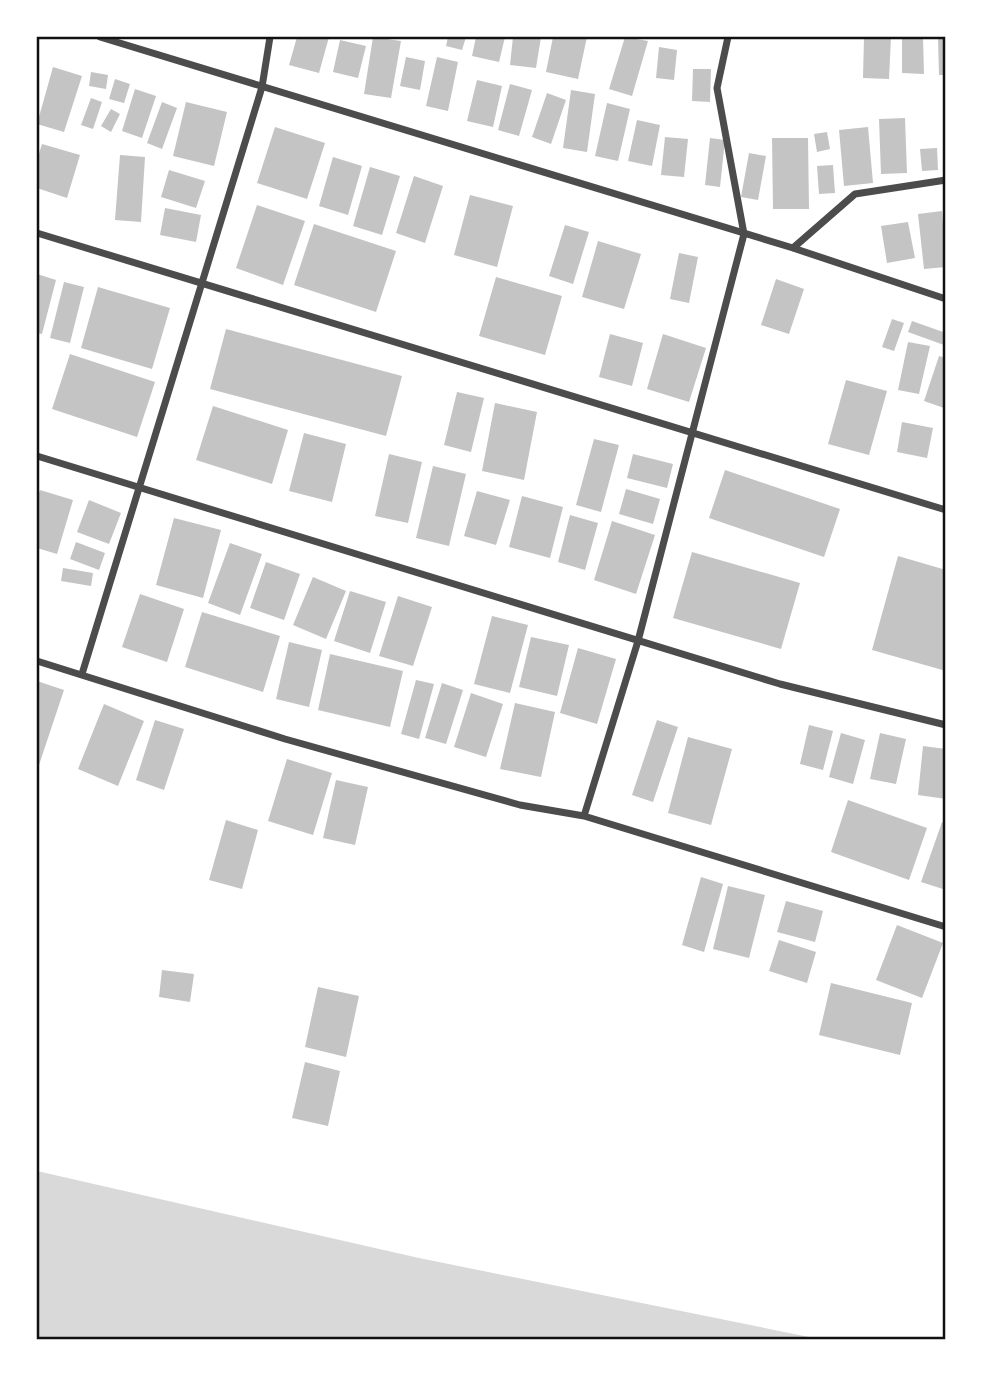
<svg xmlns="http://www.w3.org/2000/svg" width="983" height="1377" font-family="Helvetica,sans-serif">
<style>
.water{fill:#d9d9d9}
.building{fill:#c4c4c4}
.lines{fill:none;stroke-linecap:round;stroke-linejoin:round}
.minor{stroke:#4c4c4c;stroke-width:7}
.neatline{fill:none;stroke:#111;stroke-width:2.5}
</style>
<rect width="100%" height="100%" fill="#fff"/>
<path class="water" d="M37,1171l382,87 405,82h-787z"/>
<path class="building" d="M297,37h32l-10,36 -30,-8z
M373,37l28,4 -10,57 -27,-4z
M448,37h18l-4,13 -16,-4z
M476,37h29l-6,25 -27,-6z
M513,37h28l-5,31 -26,-3z
M553,37h34l-9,42 -32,-7z
M625,37l23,4 -16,55 -23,-7z
M864,37h27l-2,42 -26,-1z
M938,37h8v38h-7z
M902,38h21l1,36 -22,-1z
M340,40l26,6 -8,32 -25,-6z
M659,47l18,3 -3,30 -18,-2z
M406,57l19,4 -5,29 -20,-4z
M437,57l21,5 -10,49 -22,-5z
M53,67l29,9 -18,56 -27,-8z
M693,69h18l-1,33 -18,-1z
M91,72l17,3 -2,14 -17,-3z
M115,79l15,5 -6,19 -15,-4z
M477,80l25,6 -9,41 -26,-6z
M510,84l22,6 -13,46 -21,-6z
M135,89l21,7 -14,42 -20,-7z
M571,90l24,4 -8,58 -24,-4z
M547,93l19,7 -15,44 -19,-7z
M91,98l11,4 -9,27 -12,-4z
M162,102l15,6 -15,41 -15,-6z
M186,102l41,10 -13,54 -41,-10z
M607,103l23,6 -12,52 -23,-5z
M111,109l9,5 -9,18 -10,-6z
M905,118l2,55 -26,1 -2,-55z
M637,120l23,5 -8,41 -24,-5z
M275,127l50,16 -18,56 -50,-16z
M868,127l5,56 -29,3 -5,-56z
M827,132l3,17 -13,3 -3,-18z
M665,137l23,2 -4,38 -23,-2z
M710,138l15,2 -5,47 -15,-2z
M772,138h36l1,71h-36z
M42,144l38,11 -13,43 -30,-10v-28z
M937,148l1,22 -16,1 -2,-22z
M749,153l17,3 -8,44 -17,-3z
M120,155l25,2 -4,65 -26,-2z
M333,157l29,9 -14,49 -29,-9z
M833,165l2,28 -16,1 -2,-28z
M370,167l30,9 -18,59 -29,-9z
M169,170l36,11 -9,27 -35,-11z
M414,176l29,10 -18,57 -29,-10z
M470,195l43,11 -16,61 -43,-12z
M257,205l48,16 -22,64 -47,-17z
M165,208l36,7 -5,27 -36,-7z
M942,211l4,56 -22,2 -6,-55z
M908,222l7,36 -28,5 -6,-37z
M314,224l82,27 -20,61 -82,-27z
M565,225l24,7 -16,52 -24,-8z
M598,241l43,13 -17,55 -42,-12z
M679,253l19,4 -9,46 -19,-4z
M37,274l19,6 -14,54 -5,-1z
M496,277l66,19 -17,59 -66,-19z
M776,279l28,10 -15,45 -28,-9z
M64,282l20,5 -14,56 -20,-5z
M98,287l72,21 -18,61 -71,-21z
M892,319l12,4 -10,28 -12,-4z
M912,321l34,12 -2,12 -36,-13z
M226,329l176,47 -16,60 -176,-47z
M610,334l33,9 -11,43 -33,-9z
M663,334l43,14 -17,54 -42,-13z
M908,342l22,4 -11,48 -21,-4z
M70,354l85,28 -18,55 -85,-28z
M939,356l7,2 -2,50 -20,-7z
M846,380l41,11 -18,64 -41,-11z
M457,392l27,6 -13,54 -27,-7z
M495,403l42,9 -13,68 -42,-9z
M213,406l75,24 -16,54 -76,-24z
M902,422l31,6 -6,30 -30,-6z
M304,433l42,11 -14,58 -43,-11z
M594,439l25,6 -18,67 -25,-7z
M389,454l33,8 -14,61 -33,-7z
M633,454l40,10 -6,24 -40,-10z
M433,466l33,8 -17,72 -33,-8z
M725,470l115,39 -16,48 -115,-39z
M626,489l34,10 -7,25 -34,-10z
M40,490l33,10 -16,54 -20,-6v-49z
M477,491l33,9 -14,45 -32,-9z
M522,496l41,11 -13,51 -41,-11z
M89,500l32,13 -12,31 -32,-12z
M570,515l28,8 -13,47 -27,-8z
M174,518l47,12 -18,68 -47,-13z
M612,521l43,14 -19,59 -42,-14z
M76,542l29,11 -6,17 -29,-11z
M230,543l32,11 -22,61 -32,-12z
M692,552l108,31 -19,66 -108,-31z
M898,556l48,14v101l-74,-21z
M266,562l34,12 -16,46 -34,-12z
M63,568l30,5 -2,13 -30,-5z
M313,577l33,14 -20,48 -33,-14z
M350,591l36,11 -16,51 -36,-12z
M140,594l44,15 -17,53 -45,-15z
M398,596l34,11 -19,59 -34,-10z
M202,612l78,24 -17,56 -78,-25z
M492,616l36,9 -18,68 -36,-9z
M531,637l38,8 -12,51 -38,-9z
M289,642l33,8 -13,57 -33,-8z
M578,648l38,11 -19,65 -37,-11z
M330,654l73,17 -13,56 -72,-17z
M416,680l18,4 -15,55 -18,-5z
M37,681l27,9 -27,81z
M442,683l21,7 -17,54 -21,-6z
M471,693l32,11 -17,53 -32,-10z
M515,703l40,9 -14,65 -41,-8z
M104,704l40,17 -26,65 -40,-17z
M155,720l29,9 -20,61 -28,-10z
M657,720l21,7 -25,75 -21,-7z
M809,725l24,6 -10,39 -23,-6z
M841,733l24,7 -12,44 -24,-7z
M880,733l26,6 -10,45 -26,-5z
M688,737l44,12 -21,76 -43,-12z
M923,746l23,3v50l-28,-4z
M287,759l45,14 -19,62 -45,-14z
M336,780l32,7 -13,58 -32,-7z
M848,800l79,28 -18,52 -78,-28z
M226,820l32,10 -16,59 -33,-9z
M942,822l4,2v66l-25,-8z
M701,877l22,7 -19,68 -22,-7z
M728,886l37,9 -16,63 -36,-9z
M786,901l37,10 -8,31 -38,-10z
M897,925l46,18 -21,55 -46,-18z
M779,940l37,12 -9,31 -38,-12z
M162,970l32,4 -4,28 -31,-5z
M831,983l81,20 -12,52 -81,-20z
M318,987l41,9 -13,61 -41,-10z
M305,1062l35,9 -12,55 -36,-8z"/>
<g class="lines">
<path class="minor" d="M100,37l693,211 153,51
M37,233l909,277
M793,248l62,-54 91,-14
M37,456l743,228 166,41
M37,661l248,78 235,66 64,11 362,111
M82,674l180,-587 8,-50
M584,816l54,-175 106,-407 -27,-146 11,-51"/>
</g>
<rect width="983" height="1377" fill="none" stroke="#ffffff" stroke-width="77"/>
<rect x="38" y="38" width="906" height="1300" class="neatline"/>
</svg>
